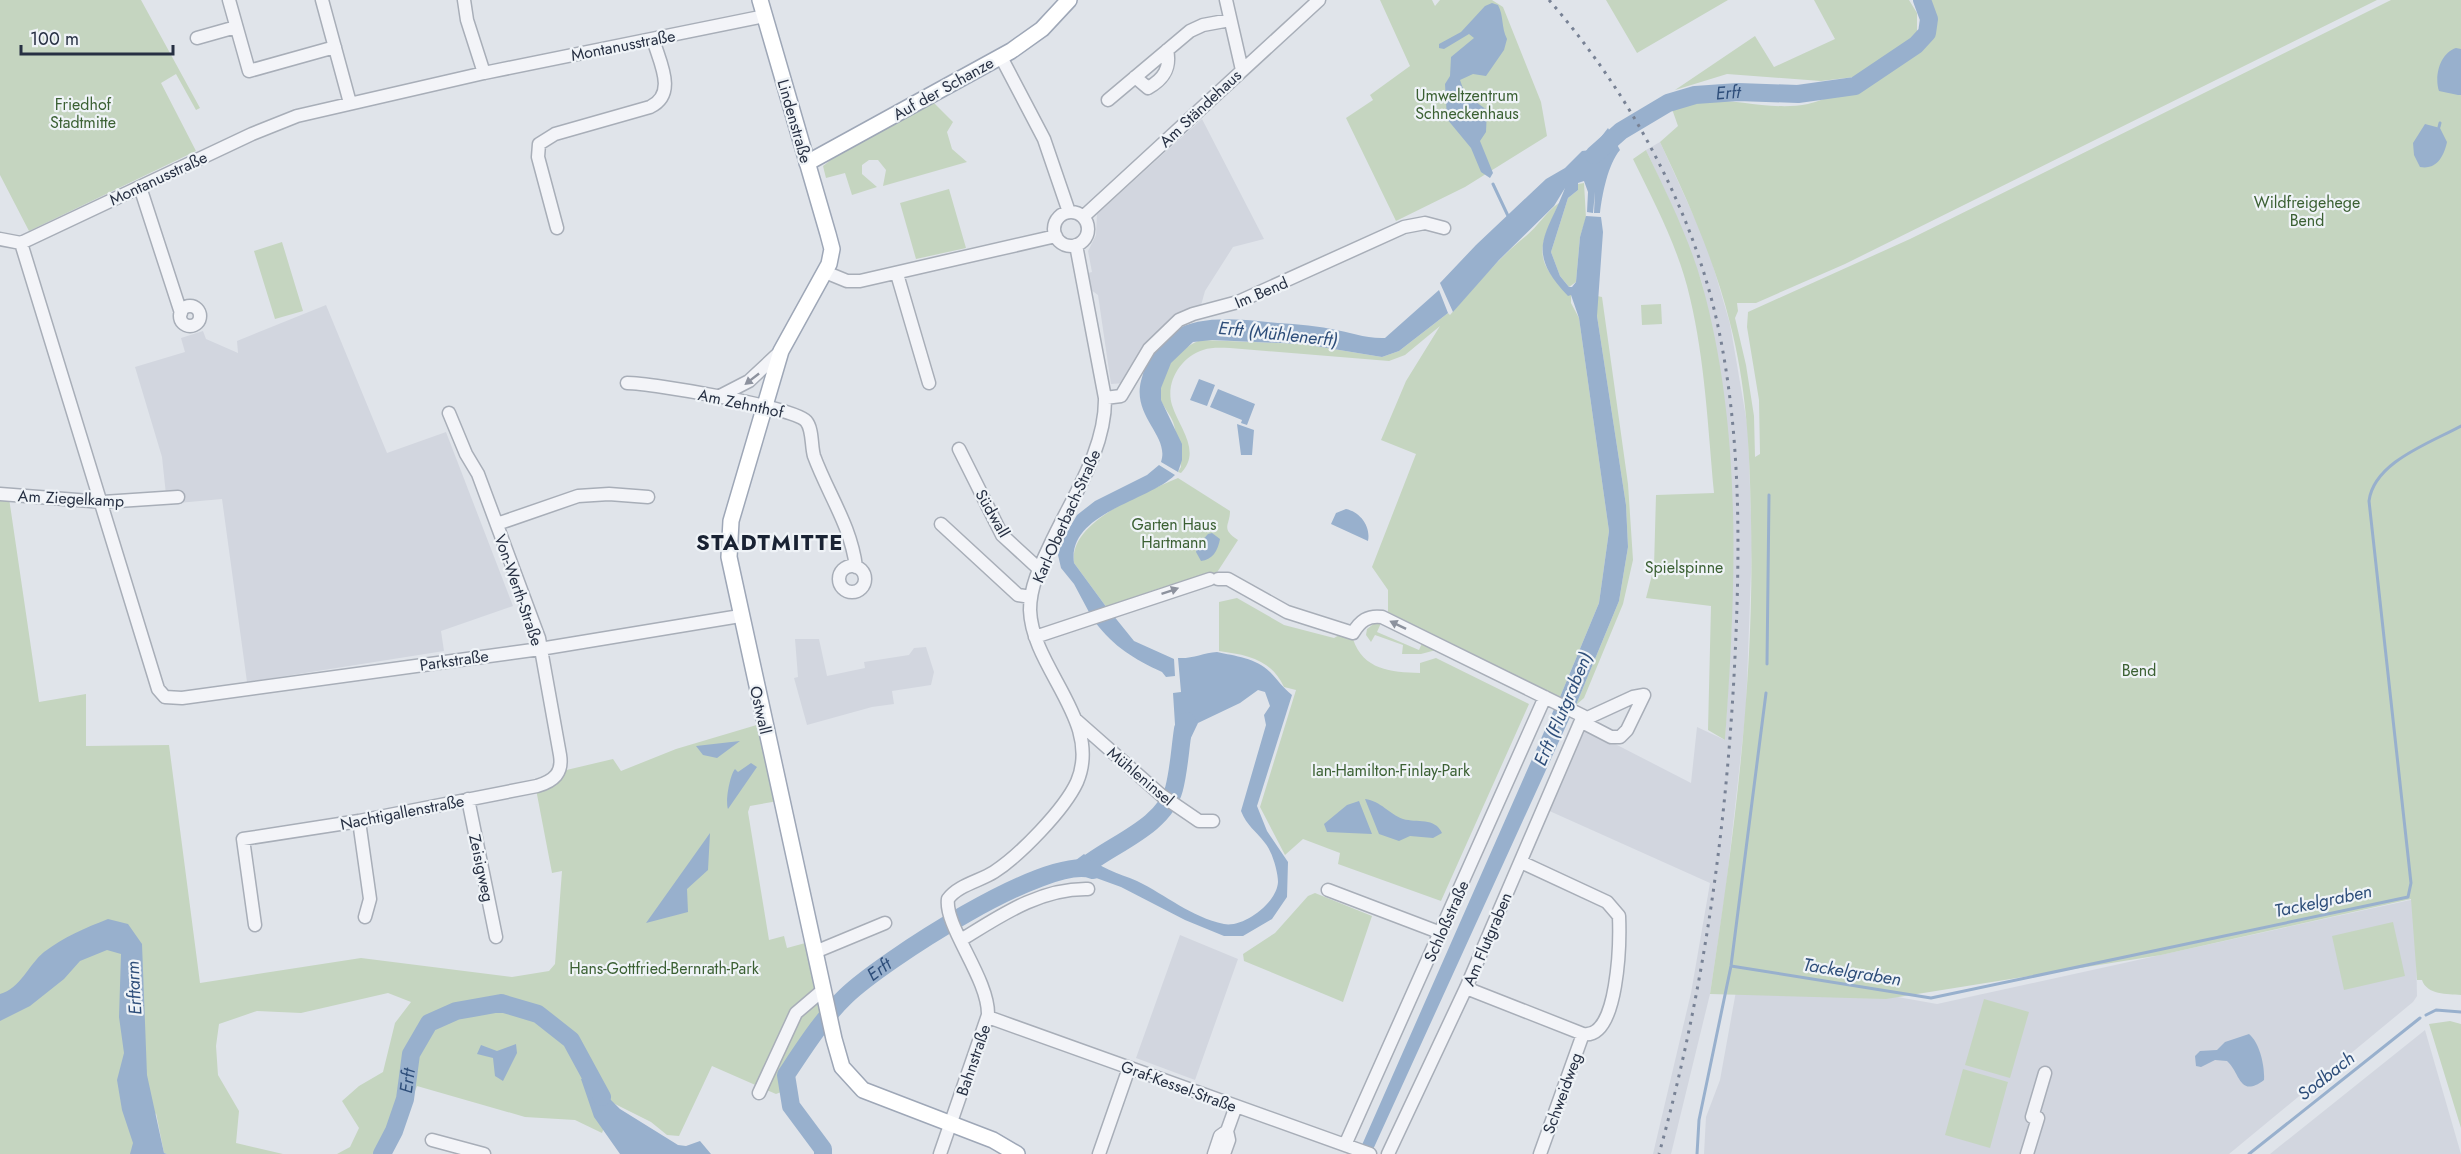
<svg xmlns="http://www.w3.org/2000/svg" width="2461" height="1154" font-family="Jost,sans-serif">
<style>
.built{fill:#d2d6df}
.green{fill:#c5d5c0}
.water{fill:#98b0cd}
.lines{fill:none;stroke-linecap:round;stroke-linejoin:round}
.stream{stroke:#98b0cd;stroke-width:3}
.river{stroke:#98b0cd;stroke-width:18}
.minor-casing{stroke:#a8aeb8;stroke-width:15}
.major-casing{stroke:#9ea7b7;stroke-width:18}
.minor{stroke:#f3f4f8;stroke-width:12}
.major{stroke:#fff;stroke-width:15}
.rail{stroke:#788295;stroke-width:3;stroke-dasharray:3 6;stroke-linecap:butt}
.oneway{fill:#8d929e}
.labels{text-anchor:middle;stroke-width:4.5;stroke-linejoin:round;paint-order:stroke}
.street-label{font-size:16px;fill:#273043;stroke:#eff3f7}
.park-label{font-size:16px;fill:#3b6033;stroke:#eff3f7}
.water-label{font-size:18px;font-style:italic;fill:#2e4e7a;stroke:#eff3f7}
.district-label{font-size:22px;font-weight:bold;letter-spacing:1.5px;fill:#192233;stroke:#eff3f7}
</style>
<rect width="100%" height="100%" fill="#e0e4ea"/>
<path class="built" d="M1202,119l62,120 -31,8 -28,44 -5,18 -10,4 -65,70 -14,1 -13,-89 -7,-5 -3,-17 4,-1 -4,-21 8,-16 1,-21z
M1660,142l47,103 23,79 18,105 4,116 -6,164 -20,179 -16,106 -39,160h-18l38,-161 19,-110 -165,-74 41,-80 105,54 6,-56 28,13 7,-121v-71l-8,-151 -22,-114 -30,-77 -26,-56z
M326,305l61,148 59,-21 67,174 -72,25 3,20 -197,31 -25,-183 -55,5 -5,-47 -27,-90 50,-15 -4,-14 22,-7 3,8 32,14 -1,-12z
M795,639h24l8,37 38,-8 -1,-6 45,-7 5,-7 12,-1 8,25 -3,13 -39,6 2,13 -22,3 -65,18 -13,-47 4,-1z
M2415,899l2,97 -4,6 -184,152h-525l2,-37 14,-37 20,-111 197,35z
M1180,935l58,24 -43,121 -59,-22z
M2425,1030l36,124h-191z"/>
<path class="green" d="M0,0h141l59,108 -4,2 -20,-36 -15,9 35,68 -167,80 -29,-56z
M1380,0h52l3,6 5,-6h52l11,7 38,95 6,34 -82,51 -69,34 -50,-103 27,-18 -3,-5 40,-29z
M1606,0h122l-91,53z
M1814,0h95l8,13v20l-13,19 -50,25 -33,4 -94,-7 -52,16 80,-54 19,31 61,-28z
M1923,0h454l-532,264 -89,39h-19l1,8 -3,7 11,47 8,51 1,41 5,-3 -1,-54 -12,-73 1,-15 162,-73 481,-239h70v995c-14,-1 -34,0 -39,-15h-5l-6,-81 -250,56 -275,44 -176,-5c24,-157 45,-314 41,-473 -1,-67 -4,-133 -21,-198 -16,-64 -42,-122 -70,-181l18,-16 -6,-17c9,-3 20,-8 31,-9 34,-1 71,11 105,4 27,-6 111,-47 120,-73 4,-12 0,-21 -5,-31z
M931,100l22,22 -6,10 5,17 15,13 -84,24 3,-16 -8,-10h-9l-7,5v9l15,13 -25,8 -7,-22 -19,5 -3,-12 18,-14z
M1646,150c21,44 43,88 56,134 41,147 34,306 23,456l-17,-10 3,-124 -65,-8 8,-31 2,-72 58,-2c-6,-65 -9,-132 -24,-195 -11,-49 -35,-94 -57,-139z
M1584,183l2,35 -6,19 -4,45 -7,5 -9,-11 -9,-24 17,-54 10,-8v-6z
M949,189l17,59 -50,11 -16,-56z
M1559,203c-19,44 -29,56 12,92v8l8,15 30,213 -10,72 -39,94 -172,-85v-22l-16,-23 44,-113 -35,-14 25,-59 34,-55 -35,29 -16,6 -159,-13c-9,0 -18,-1 -27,2 -22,7 -38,32 -31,55 7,23 30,46 9,68l-3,-1 3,-5c-2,-14 -3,-28 -7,-42 -2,-8 -9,-16 -13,-24 -9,-25 19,-54 40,-61l102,4 79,13 17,-6 49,-38 2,2c24,-27 47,-56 76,-79 12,-10 20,-24 33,-33z
M282,242l21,69 -28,8 -21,-68z
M1597,296l5,1 26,187 5,76 -10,44 -39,94 -8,7 43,-104 9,-54 -2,-42 -29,-189z
M1661,304l1,20 -20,1 -1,-20z
M1178,478l52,33c0,15 -10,17 8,29l-22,34 -59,15 -50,19 -33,-45c-6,-42 72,-71 104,-85z
M0,498h9l30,204 47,-8v52l83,-1 31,238 161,-25 151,19 37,-6 6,-7 7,-93 -10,2 -17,-89 23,-12 55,-13 8,12 55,-22 84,-25 18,77 -28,5 -2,6 21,128 15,-4 3,12 22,-6 17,78 -40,54 3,15 -13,5 -64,-28 -33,70 -12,-1 -16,-13 -38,-19 -11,30 -27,-13 -50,-3 -108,-31 -27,68h-53l13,-7 9,-19 -17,-27 17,-15 24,-14 12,-49 16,-21 -23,-9 -87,20 -44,-2 -38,13 -3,22 2,29 21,36 -3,32 47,11h-116l-3,-1 -8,-40 -19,41h-137z
M1237,598l47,27 50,13 7,-4 12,5c10,31 38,33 67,34v-10l16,-5 93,46 -88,197 -103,-37 2,-11 -37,-14 -18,16 -25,-48 36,-117 -12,-3c-13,-28 -37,-32 -65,-36v-49z
M1376,622l5,1 -4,9 42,18 4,-9 13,9 -15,4h-19l1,-9 -28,-10 -4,7 -5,-7 1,-6z
M1315,893l57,23 -29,86 -99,-41 -1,-7 32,-21 33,-37z
M2393,922l12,54 -61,14 -12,-54z
M1984,999l45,13 -19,66 -45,-13z
M2450,1021l11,3v104l-32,-104z
M1963,1069l45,13 -18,66 -45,-13z"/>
<path class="water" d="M1492,3l6,2c6,11 3,22 9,34l-3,11 -18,26 -13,-2 -13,6 5,14 22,16 -1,22 -6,9 13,32 -3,5 -9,-6 -10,-24 -24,-29 -2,-35 5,-8 1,-19 23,-19 -5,-4 -25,15 -5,-1v-4l22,-12 24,-26z
M2456,48l5,1v46h-3l-19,-4c-5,-15 1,-38 17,-43z
M2425,124l15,4 7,14c-3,14 -10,28 -27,25l-2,25 2,-25 -6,-12 -1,-12z
M1608,128l12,22c-12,14 -18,45 -20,63h-6l1,-21 -2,21 -6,-1 1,-20 -4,-11 -6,2v7l-10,8 -17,54 9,24 9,11h3l4,-5 4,-45 6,-21 15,1 2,15 -6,84 29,189 2,42 -9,54 -43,104 -16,-8 39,-94 10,-72 -30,-213 -8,-23 -3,1c-44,-46 -21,-60 -3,-108l-11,18 -55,54 -46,52 -13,-29 36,-38 70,-66 19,-11 17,-17 9,-1z
M1439,290l9,23 -49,38 -17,6 -79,-13 -91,-4 -19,2 -22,21 -10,25v12l21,44v16l-4,12 -17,-10c9,-26 -29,-45 -20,-81 16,-63 63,-65 117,-60 24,3 49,3 73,8 18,3 36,10 54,9z
M1199,379l16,6 -8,21 -17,-6z
M1218,389l37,15 -8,21 -6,-2 1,-3 -32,-13z
M1237,424l17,6 -2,25h-11z
M1159,465l16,10c-28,27 -108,38 -101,88l33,45 -17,6 -16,-30 -13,-16 -3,-13 5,-16 14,-24 18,-14 52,-26z
M1346,509c14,3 25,17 22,32l-37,-17 5,-11z
M1212,533l8,6c-2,12 -8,21 -19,22l-5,-9 2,-7 10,-11z
M1113,615l21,26 40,18 1,17 -9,1 -4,-5c-28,-13 -48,-25 -67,-50z
M1217,652c18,4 39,6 53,20 8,8 13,16 22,23l-35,111 10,25 21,31 -1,35 -15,22 -29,17h-19l-39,-16 -64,-33 -33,-12h-16l-4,-9 16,-12c15,14 34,19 53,27 29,14 54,36 87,43 19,4 53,-21 54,-42 0,-10 -6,-31 -13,-39 -9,-12 -18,-17 -24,-32l25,-86 -2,-10 6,-9 -5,-14 -7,-2 -18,13 -42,20 -10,21h-6l-6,-4 -3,-47 8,-1 -3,-34c14,1 25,-5 39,-6z
M1555,707l16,8 -200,439h-13z
M740,741l-23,17 -14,-3 -7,-9z
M751,763l6,4 -29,42c-3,-8 2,-34 7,-40l3,3z
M1365,799c16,2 24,15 38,20 14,4 32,-2 39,14l-9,5 -23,-2 -11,5 -20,-7z
M1359,801l13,33 -45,-2 -3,-8 23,-19z
M710,833l-2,37 -21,19 1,23 -42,11z
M108,919l20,5 14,20 5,131 17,78 3,1h-37l3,-11 -11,-33 -5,-30 7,-27 -5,-36 2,-63 -14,-4 -27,11 -16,18 -34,27 -30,15v-27c20,-5 29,-30 44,-42 20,-15 41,-24 64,-33z
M2249,1034c11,9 16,33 15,46 -25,19 -24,-8 -37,-19l-12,-1 -14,7 -5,-1 -1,-10 5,-5 17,-1 8,-8z
M516,1044l1,9 -14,28 -8,-5 -2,-18 -16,-4 4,-9 16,6z
M598,1072l11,26 11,11 58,36 8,1 14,-5 11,13h-91l-26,-37 -13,-38z"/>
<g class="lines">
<path class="stream" d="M2439,127l1,-4
M1493,184l16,34
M1767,664l2,-169
M1731,966l200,32 477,-101 3,-14 -42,-382c5,-39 61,-58 92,-75
M2426,1015l10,-5 25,2
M1697,1154l2,-34 32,-154 35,-273
M2249,1154l171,-136"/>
<g class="river">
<path id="s1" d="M1594,155l27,-24 47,-28 27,-8 43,-3 60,2 57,-8 61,-41 11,-12 2,-14 -7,-19"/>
<path d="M1084,867c28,-23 80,-40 90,-78 5,-19 6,-40 9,-60l4,-8"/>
<path id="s2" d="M382,1154l12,-23 11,-32 6,-45 18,-31 27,-12 45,-8 37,11 33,26 31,57"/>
<path id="s3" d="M823,1154v-5l-32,-43 -5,-31c18,-27 37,-57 60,-79 35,-34 202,-143 247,-126"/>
</g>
<g class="minor-casing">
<path id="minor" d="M229,0l20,71 86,-24
M322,0l28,103
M464,0l3,20 17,53
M1226,0l16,70
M197,38l39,-11
M1001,57l43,82 25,73
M1135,77l13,11c16,-9 23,-20 19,-38
M1108,100l82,-69 13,-6 27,-5
M140,187l41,126
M1054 229a17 17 0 1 1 34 0a17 17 0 1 1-34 0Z
M1083,217l236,-217
M557,228l-19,-71 1,-13 16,-10 95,-27c28,-13 9,-46 3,-68
M0,239l21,4
M21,243l137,446 7,8 17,1 358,-49 200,-33
M21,243l231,-109 45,-18 187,-43 281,-57
M825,272l22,9h13l196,-45
M897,274l32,109
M180 316a10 10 0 1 1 20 0a10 10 0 1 1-20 0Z
M627,383c24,0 167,24 179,38 7,8 5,25 8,35 14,38 37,70 42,111
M718,397l31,-16 32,-30
M1105,398l16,-2 28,-47 30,-29 14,-6 45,-12 166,-75 21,-4 19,5
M959,449l43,86 37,34
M0,494l103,8 75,-5
M497,524l81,-28 31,-2 39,3
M941,524l77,71 13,2
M839 579a13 13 0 1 1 26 0a13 13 0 1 1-26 0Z
M1218,579h10l59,33 66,21c7,-12 15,-18 29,-16l201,99 -117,272 -78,166
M1035,637l175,-58
M1075,719l86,76 38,26h14
M1582,722l29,15h9l7,-7 17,-35 -11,2 -50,23
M468,799l28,138
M359,821l11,78 -5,18
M1521,862l86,40 12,14c1,24 0,124 -36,118l-43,120
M1328,890l113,43
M255,925l-12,-86 116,-18 178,-35c17,-5 26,-13 23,-31l-21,-117 -61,-164 -12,-20 -17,-41
M961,940c39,-24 79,-52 127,-51
M815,952l70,-29
M1466,988l117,46
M988,1017l382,137
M759,1093l37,-80 27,-23
M432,1140l52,14
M1345,1145l200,-448
M940,1154l48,-139c1,-36 -44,-89 -40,-116 10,-14 32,-18 46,-27 26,-17 70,-62 83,-90 26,-61 -45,-113 -47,-172 0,-23 10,-44 20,-65 21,-46 56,-95 55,-147l-29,-153
M1099,1154l30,-86
M1214,1154l6,-18 7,-5
M1224,1154l5,-14 -2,-9 9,-25
M2027,1154l11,-36 -6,-1 13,-44"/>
</g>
<g class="major-casing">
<path id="major" d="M760,0l68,234 4,15 -3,15 -48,87 -50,170 -2,36 105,482 8,28 21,23 130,50 24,14
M807,163l204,-112 31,-22 27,-29"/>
</g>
<use href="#minor" class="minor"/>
<use href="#major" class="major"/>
<path class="rail" d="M1549,0c80,92 145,210 170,331 22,107 21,218 16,326 -8,168 -31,335 -76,497"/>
</g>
<defs><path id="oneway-solid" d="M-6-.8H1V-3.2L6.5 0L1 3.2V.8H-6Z" transform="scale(1.5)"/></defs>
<g class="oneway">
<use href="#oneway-solid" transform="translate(752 379) rotate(142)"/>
<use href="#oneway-solid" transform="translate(1170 591) rotate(-19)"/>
<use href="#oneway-solid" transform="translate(1398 625) rotate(-154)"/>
</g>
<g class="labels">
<g class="street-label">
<text transform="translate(623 45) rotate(-11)" y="6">Montanusstraße</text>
<text transform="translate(943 88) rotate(-29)" y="6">Auf der Schanze</text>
<text transform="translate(1200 108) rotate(-43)" y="6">Am Ständehaus</text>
<text transform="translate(795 121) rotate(74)" y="6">Lindenstraße</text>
<text transform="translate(158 178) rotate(-25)" y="6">Montanusstraße</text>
<text transform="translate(1261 292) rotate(-23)" y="6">Im Bend</text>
<text transform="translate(741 403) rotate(12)" y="6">Am Zehnthof</text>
<text transform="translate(71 498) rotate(3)" y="6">Am Ziegelkamp</text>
<text transform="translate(993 513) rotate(60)" y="6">Südwall</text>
<text transform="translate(1066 516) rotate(-66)" y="6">Karl-Oberbach-Straße</text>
<text transform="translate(519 590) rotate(71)" y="6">Von-Werth-Straße</text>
<text transform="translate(454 660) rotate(-8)" y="6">Parkstraße</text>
<text transform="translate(761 710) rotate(77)" y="6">Ostwall</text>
<text transform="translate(1141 776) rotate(40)" y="6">Mühleninsel</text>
<text transform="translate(402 812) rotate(-11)" y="6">Nachtigallenstraße</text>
<text transform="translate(482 868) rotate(78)" y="6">Zeisigweg</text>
<text transform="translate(1446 921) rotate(-66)" y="6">Schloßstraße</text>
<text transform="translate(1487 939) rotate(-67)" y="6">Am Flutgraben</text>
<text transform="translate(973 1060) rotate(-71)" y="6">Bahnstraße</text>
<text transform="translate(1179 1086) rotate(20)" y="6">Graf-Kessel-Straße</text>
<text transform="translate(1562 1093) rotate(-70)" y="6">Schweidweg</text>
</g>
<g class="park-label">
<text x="1467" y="101">Umweltzentrum<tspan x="1467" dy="18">Schneckenhaus</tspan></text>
<text x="83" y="110">Friedhof<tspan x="83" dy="18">Stadtmitte</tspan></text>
<text x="2307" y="208">Wildfreigehege<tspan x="2307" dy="18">Bend</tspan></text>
<text x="1174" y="530">Garten Haus<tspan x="1174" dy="18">Hartmann</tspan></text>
<text x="1684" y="573">Spielspinne</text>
<text x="2139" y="676">Bend</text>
<text x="1391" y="776">Ian-Hamilton-Finlay-Park</text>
<text x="664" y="974">Hans-Gottfried-Bernrath-Park</text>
</g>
<g class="water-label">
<text dy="6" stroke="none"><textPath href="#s1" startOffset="152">Erft</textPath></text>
<text transform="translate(1278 334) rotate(6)" y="6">Erft (Mühlenerft)</text>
<text transform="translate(1563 709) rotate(-67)" y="6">Erft (Flutgraben)</text>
<text transform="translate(2323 901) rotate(-12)" y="6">Tackelgraben</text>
<text dy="6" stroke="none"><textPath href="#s3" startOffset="232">Erft</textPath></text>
<text transform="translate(1852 972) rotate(9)" y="6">Tackelgraben</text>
<text transform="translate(134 988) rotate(-93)" y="6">Erftarm</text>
<text transform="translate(2326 1076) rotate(-38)" y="6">Sodbach</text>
<text dy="6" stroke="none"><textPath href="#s2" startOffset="78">Erft</textPath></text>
</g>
<g class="district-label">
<text x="770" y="550">STADTMITTE</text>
</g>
</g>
<path d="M21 45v9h152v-9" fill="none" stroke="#273043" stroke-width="3"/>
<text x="30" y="45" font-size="18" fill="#273043" stroke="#eff3f7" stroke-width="4.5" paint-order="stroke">100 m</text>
</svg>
